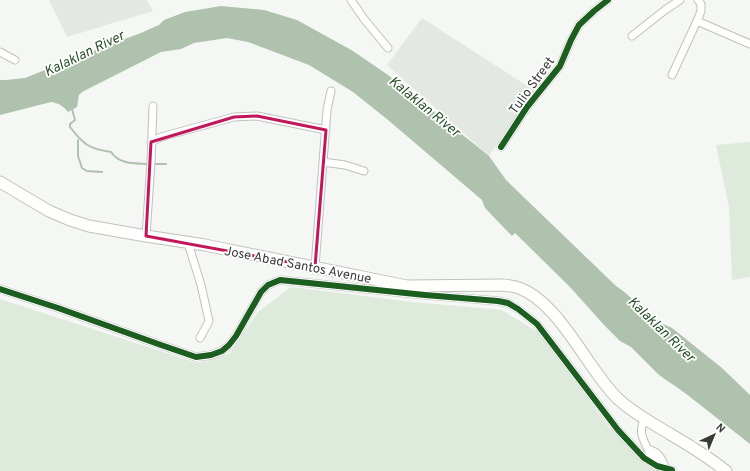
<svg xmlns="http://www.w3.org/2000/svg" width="750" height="471" font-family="Overpass,sans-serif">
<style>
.built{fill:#e3e9e2}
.green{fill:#ddeadc}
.water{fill:#aec2ad}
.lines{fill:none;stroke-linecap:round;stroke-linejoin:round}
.stream{stroke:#aec2ad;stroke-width:2}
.minor-casing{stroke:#bfc1bf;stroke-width:9}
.highway-casing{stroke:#bfc1bf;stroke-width:13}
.minor{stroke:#fefefd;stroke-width:7}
.highway{stroke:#fefefd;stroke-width:11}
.cycleway-casing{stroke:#fff;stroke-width:8}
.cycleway{stroke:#1b5e20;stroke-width:6}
.marked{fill:none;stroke:#c2185b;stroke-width:3;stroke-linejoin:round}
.labels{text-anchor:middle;stroke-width:3.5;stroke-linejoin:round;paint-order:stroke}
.street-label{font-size:13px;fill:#393b39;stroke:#fff}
.water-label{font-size:14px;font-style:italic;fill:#275027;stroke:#fff}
</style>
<rect width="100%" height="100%" fill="#f5f7f4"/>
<path class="built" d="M49,0h98l6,11 -86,26z
M422,18l113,73 -46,65 -102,-91z"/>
<path class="green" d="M750,142v135l-18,3 -3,-73 -13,-62z
M291,287l121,15 90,8 37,23 69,93 34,35 19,10h-661v-172l197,64 32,-9 29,-42z"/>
<path class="water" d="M221,6l43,4 33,10 56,31 35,24 101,81 17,24 110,106 7,5 38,32 11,5 50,40 28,27v49l-65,-51 -26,-18 -28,-28 -11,-6 -16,-16 -34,-38 -55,-54 -3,3 -27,-28 -3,-8 -94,-80 -35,-28 -44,-27 -61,-23 -21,-4 -33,5 -13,6 -20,3 -79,40 -3,3 -2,12 -9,5c-5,-6 -9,-9 -17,-10l-51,13v-35h6l19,-2 35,-14 22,-7 5,-4 54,-20 18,-8 5,-5 21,-8z"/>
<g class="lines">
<path class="stream" d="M72,109l3,11 -5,4v3c13,17 19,22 41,25 9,13 24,11 38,12
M78,140v16l4,12 5,3 15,1
M153,164h13"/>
<g class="minor-casing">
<path id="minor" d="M351,0l13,19 24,29
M697,21l53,23
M632,36l33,-26 15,-10
M0,52l15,8
M672,75l25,-54 4,-10v-7l-3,-4
M151,142l10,-5 73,-20 23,-1 69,14
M501,147l26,-40 33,-41 11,-26 8,-15 15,-14 14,-11
M323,162l22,3 19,6
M146,236l5,-74 2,-56
M188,243l13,42 8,36 -9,17
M315,267l12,-157 4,-19
M0,289l58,19 103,37 35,12 15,-2 11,-4 7,-6 7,-9 25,-44 7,-7 12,-5 145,15 73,6 10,2 10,6 19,15 81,106 26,28 13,8 15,4
M644,419c-5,15 -2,17 4,31 3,5 4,9 10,12
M648,449c9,3 12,6 16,15"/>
</g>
<g class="highway-casing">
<path id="highway" d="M0,182l49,29 21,9 19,6 57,10 59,9 202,41 97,-1c5,1 10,1 15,3 40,14 68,80 98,110 16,15 35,25 53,36 19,11 38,23 56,37"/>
</g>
<use href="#minor" class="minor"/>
<use href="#highway" class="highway"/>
<g class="cycleway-casing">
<path id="cycleway" d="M501,147l26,-40 33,-41 11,-26 8,-15 15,-14 14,-11
M0,289l58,19 103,37 35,12 15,-2 11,-4 7,-6 7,-9 25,-44 7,-7 12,-5 145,15 73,6 10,2 10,6 19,15 81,106 26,28 13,8 15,4"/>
</g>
<use href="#cycleway" class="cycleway"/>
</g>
<path class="marked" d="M257,116l69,14 -11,137 -169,-31 5,-94 83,-25z"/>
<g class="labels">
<g class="street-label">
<text transform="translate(531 85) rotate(-54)" y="5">Tulio Street</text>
<text transform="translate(298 264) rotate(11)" y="5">Jose Abad Santos Avenue</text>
</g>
<g class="water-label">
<text transform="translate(84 53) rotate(-26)" y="5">Kalaklan River</text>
<text transform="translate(425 106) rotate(39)" y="5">Kalaklan River</text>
<text transform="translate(662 329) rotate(44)" y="5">Kalaklan River</text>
</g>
</g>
<g transform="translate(714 435) rotate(44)" stroke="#ffffff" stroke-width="3" paint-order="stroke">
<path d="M0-3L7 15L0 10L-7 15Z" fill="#393b39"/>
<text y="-6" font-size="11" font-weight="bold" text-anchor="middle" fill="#393b39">N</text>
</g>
</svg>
